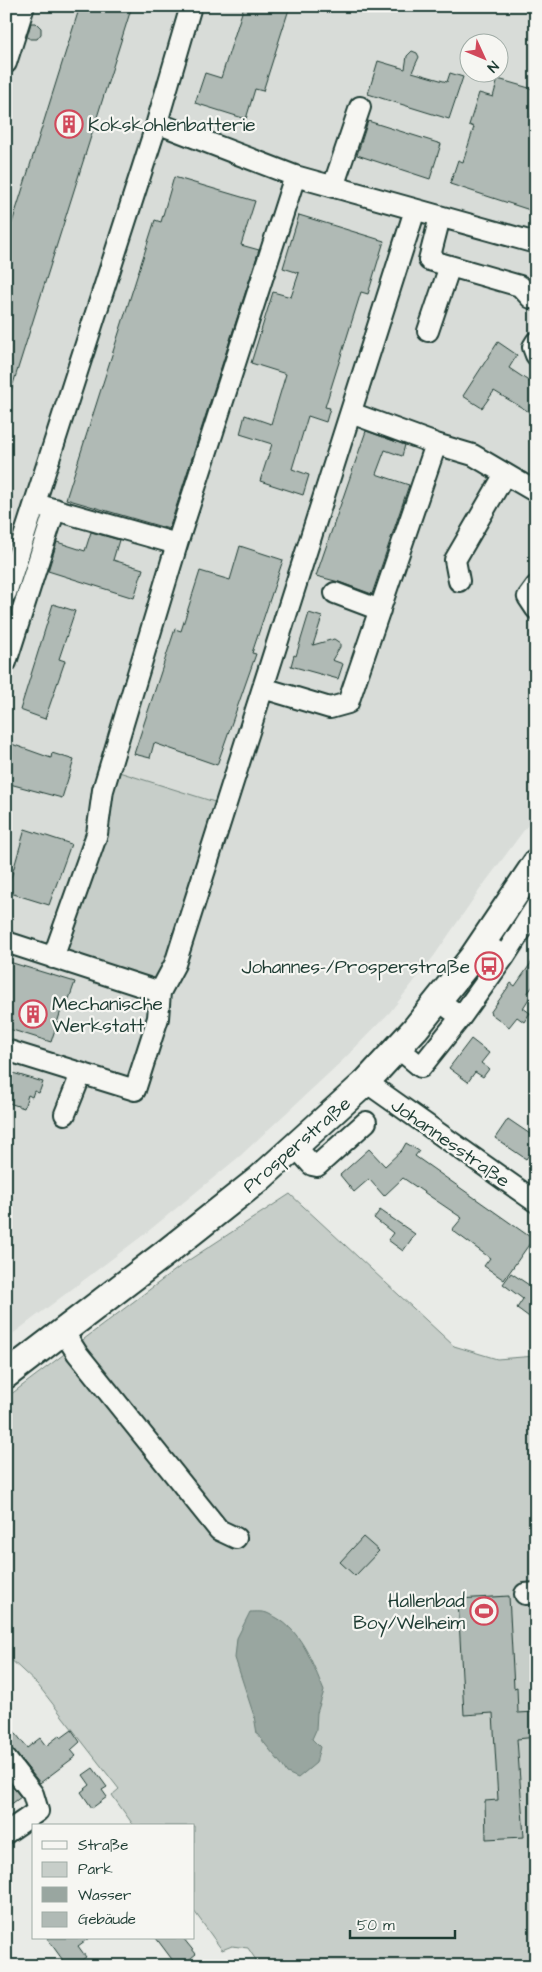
<svg xmlns="http://www.w3.org/2000/svg" width="542" height="1972" font-family="'Architects Daughter',sans-serif">
<style>
.built{fill:#d8dcd8;fill-rule:evenodd}
.green{fill:#c7cec9;stroke:#73867e}
.water{fill:#99a6a0;stroke:#687c75}
.building{fill:#b0bab5;stroke:#1f3d34}
.lines{fill:none;stroke-linecap:round;stroke-linejoin:round}
.minor-casing{stroke:#1f3d34;stroke-width:24}
.major-casing{stroke:#1f3d34;stroke-width:30}
.minor{stroke:#f6f6f2;stroke-width:20}
.major{stroke:#f6f6f2;stroke-width:26}
.labels{text-anchor:middle;stroke-width:4.5;stroke-linejoin:round;paint-order:stroke}
.poi-label{font-size:19px;fill:#1f3d34;stroke:#f6f6f2;text-anchor:start}
.street-label{font-size:19px;fill:#1f3d34;stroke:#f6f6f2}
</style>
<rect width="100%" height="100%" fill="#e9ebe7"/>
<filter id="ink" filterUnits="userSpaceOnUse"><feTurbulence type="fractalNoise" baseFrequency=".02" numOctaves="2"/><feDisplacementMap in="SourceGraphic" scale="10" xChannelSelector="R" yChannelSelector="G"/><feConvolveMatrix kernelMatrix="1 2 1 2 8 2 1 2 1" color-interpolation-filters="sRGB"/></filter>
<g filter="url(#ink)">
<path class="built" d="M6,6h530v808l-55,74 -47,68 -44,56 -48,49 -102,95 -94,77 -140,106zM470,42h30v30h-30z"/>
<path class="green" d="M119,772l102,32 -65,182 -92,-27z
M290,1194l164,152 43,13 39,-3v601h-5v9h-271l-12,-18 -16,-2 -10,4 -28,-39v-85h-60l-22,-31 7,-6 -81,-104 -32,-30v-257l180,-136z"/>
<path class="water" d="M250,1612c6,0 14,-1 19,2 32,13 43,48 55,77l-7,22 -1,17 -4,9 8,8 -4,16 -18,15 -11,-5 -5,-8 -25,-31 -3,-18 -19,-58 2,-20z"/>
<path class="building" d="M80,6h52l-123,391h-3v-155z
M244,6h46l-27,85 -8,-2 -9,30 -51,-16 10,-30 16,5z
M31,23h5l5,5v6l-4,5h-7l-3,-2z
M412,51l5,2 2,4 -7,15 35,10 3,-9 13,4 -14,42 -81,-25 10,-33 27,8 2,-13z
M498,79l38,11v11l-5,16 5,1v94l-86,-28 8,-24 5,2 11,-35 -5,-2 10,-32 14,4z
M368,121l73,23 -11,35 -73,-24z
M174,177l81,24 -14,44 18,5 -90,279 -103,-30 89,-279 6,2z
M299,215l85,26 -16,53 -7,-2 -36,115 5,1 -4,14 -18,-6 -16,53 17,6 -6,20 -43,-14 12,-37 -32,-10 5,-19 26,9 15,-50 -35,-11 22,-71 18,5 8,-24 -16,-5z
M498,342l19,13 -8,13 27,18v30l-42,-25 -12,17 -19,-12z
M366,431l39,14 -3,11 -17,-6 -9,24 33,11 -37,109 -33,-12 -23,-6z
M91,532l28,8 -6,20 30,9 -9,29 -86,-27 9,-29 28,9z
M240,546l43,14 -31,93 4,1 -39,111 -63,-22 -4,15 -16,-4 41,-125 6,2 19,-60 30,9z
M53,604l22,7 -16,48 6,2 -20,58 -25,-9z
M309,613l13,4 -9,28 21,-6 6,4v4l-8,13 11,4 -5,15 -47,-13 3,-11 2,1z
M6,742l45,16 1,-5 22,7 -12,38 -56,-15z
M25,829l46,15 -22,61 -42,-13z
M536,956v26l-9,12 3,3 -7,11 7,5 -6,9 -7,-5 -8,10 -19,-14 21,-30 4,3z
M6,961l69,21 -7,20 -4,-1 -13,41 -45,-14z
M471,1039l18,14 -8,10 8,6 -6,8 -8,-5 -7,10 -19,-14z
M6,1071l37,11 -4,11 -5,-2 -2,6 -4,-2 -4,13 -18,-6z
M508,1119l28,19v7l-10,14 -31,-21z
M406,1143l13,8 -4,5 118,83 -29,41 -20,-14 6,-8 -38,-28 10,-12 -59,-40 -19,18 -15,-17 -15,13 -14,-17 29,-26 16,17 17,-16z
M380,1210l35,24 -12,17 -15,-11 5,-7 -19,-15z
M511,1273l21,14 4,-5v40l-19,-14 6,-9 -20,-15z
M363,1537l16,14 -24,25 -15,-14z
M509,1596l5,92 3,-1 1,26 18,-1v25l-19,2 7,98 -38,2 -1,-38 13,-1 -5,-87 -29,2 -6,-116z
M6,1721l21,27 13,-10 6,8 14,-11 1,3 11,-8 8,12 -9,8 5,6 -36,27 -25,-31 -9,-5z
M93,1768l14,19 -5,3 5,7 -15,11 -11,-16 9,-7 -7,-10z
M6,1779l15,18 -15,11z
M47,1938h42l-11,8 8,11 -12,9h-7z
M156,1938h27l13,16 -15,12h-4z"/>
<g class="lines">
<g class="minor-casing">
<path id="minor" d="M6,63l18,-57
M153,136l38,-130
M333,187l27,-80
M440,217l-11,43 91,26 11,12 5,1
M428,331l22,-65
M536,342l-3,5 3,8
M436,444l37,11 63,37
M35,504l142,40 118,-368
M459,581l-4,-21 50,-86
M536,586l-8,11 8,12
M6,593l151,-470 138,53 241,67
M335,593l45,17
M6,662l49,-153
M263,688l67,20 18,-5 88,-259 -85,-31
M6,942l154,50 -2,26 -23,72 -129,-40
M504,957l32,-50
M53,958l44,-124 6,-44 74,-246
M160,992l15,-28 240,-754
M461,1017l43,-60 -21,-15
M398,1048l23,19 40,-50 -23,-17
M366,1082l170,120
M65,1114l16,-40
M295,1146l17,19 5,1 49,-44
M63,1331l14,22 142,177 17,8
M525,1594l11,-1
M6,1759l27,35 5,17 -32,22"/>
</g>
<g class="major-casing">
<path id="major" d="M6,1375l162,-124 91,-72 107,-97 49,-53 57,-71 64,-95"/>
</g>
<use href="#minor" class="minor"/>
<use href="#major" class="major"/>
</g>
</g>
<defs>
<g id="building-ring" transform="scale(1.4375)"><circle r="9.5" fill="#f6f6f2" stroke="#d1495b" stroke-width="1.5"/><path d="M-4-6H4V6H1V3H-1V6H-4ZM-2.5-4.3h1.7v1.8h-1.7ZM.8-4.3h1.7v1.8H.8ZM-2.5-1h1.7V.8h-1.7ZM.8-1h1.7V.8H.8Z" fill="#d1495b"/></g>
<g id="bus-ring" transform="scale(1.4375)"><circle r="9.5" fill="#f6f6f2" stroke="#d1495b" stroke-width="1.5"/><path d="M-5-6H5V4H4V6H2V4H-2V6H-4V4H-5ZM-3.5-4V0h7V-4ZM-3.5 1.2v1.5H-2V1.2ZM2 1.2v1.5H3.5V1.2Z" fill="#d1495b"/></g>
<g id="stadium-ring" transform="scale(1.4375)"><circle r="9.5" fill="#f6f6f2" stroke="#d1495b" stroke-width="1.5"/><path d="M0-5a6.5 5 0 1 0 0 10a6.5 5 0 1 0 0-10ZM-3.5-1.8h7v3.6h-7Z" fill="#d1495b"/></g>
</defs>
<g fill-rule="evenodd">
<use href="#building-ring" x="69" y="124"/>
<use href="#bus-ring" x="489" y="966"/>
<use href="#building-ring" x="33" y="1014"/>
<use href="#stadium-ring" x="484" y="1611"/>
</g>
<g class="labels">
<g class="poi-label">
<text x="88" y="131">Kokskohlenbatterie</text>
<text x="470" y="973" text-anchor="end">Johannes-/Prosperstraße</text>
<text x="52" y="1010">Mechanische<tspan x="52" dy="22">Werkstatt</tspan></text>
<text x="465" y="1607" text-anchor="end">Hallenbad<tspan x="465" dy="22">Boy/Welheim</tspan></text>
</g>
<g class="street-label">
<text transform="translate(451 1142) rotate(35)" y="7">Johannesstraße</text>
<text transform="translate(296 1144) rotate(-41)" y="7">Prosperstraße</text>
</g>
</g>
<rect width="542" height="1972" fill="none" stroke="#f6f6f2" stroke-width="25"/>
<rect x="12" y="12" width="517" height="1947" fill="none" stroke="#1f3d34" stroke-width="2" filter="url(#ink)"/>
<rect x="32" y="1824" width="162" height="115" fill="#f6f6f2" stroke="#a0aca6"/>
<rect x="42" y="1841" width="25" height="8" fill="#f6f6f2" stroke="#a0aca6"/>
<text x="78" y="1850" font-size="15" fill="#1f3d34">Straße</text>
<rect x="42" y="1862" width="25" height="15" fill="#c7cec9" stroke="#a0aca6"/>
<text x="78" y="1874" font-size="15" fill="#1f3d34">Park</text>
<rect x="42" y="1887" width="25" height="15" fill="#99a6a0" stroke="#a0aca6"/>
<text x="78" y="1900" font-size="15" fill="#1f3d34">Wasser</text>
<rect x="42" y="1912" width="25" height="15" fill="#b0bab5" stroke="#a0aca6"/>
<text x="78" y="1924" font-size="15" fill="#1f3d34">Gebäude</text>
<g transform="translate(484 58) rotate(134)"><circle r="24" fill="#f6f6f2" stroke="#a0aca6"/>
<path d="M0-4L9 19L0 12L-9 19Z" fill="#d1495b"/>
<text y="-8" font-size="14" font-weight="bold" text-anchor="middle" fill="#1f3d34">N</text>
</g>
<path d="M350 1930v8h105v-8" fill="none" stroke="#1f3d34" stroke-width="2.5"/>
<text x="357" y="1930" font-size="15" fill="#1f3d34" stroke="#f6f6f2" stroke-width="4" paint-order="stroke">50 m</text>
</svg>
